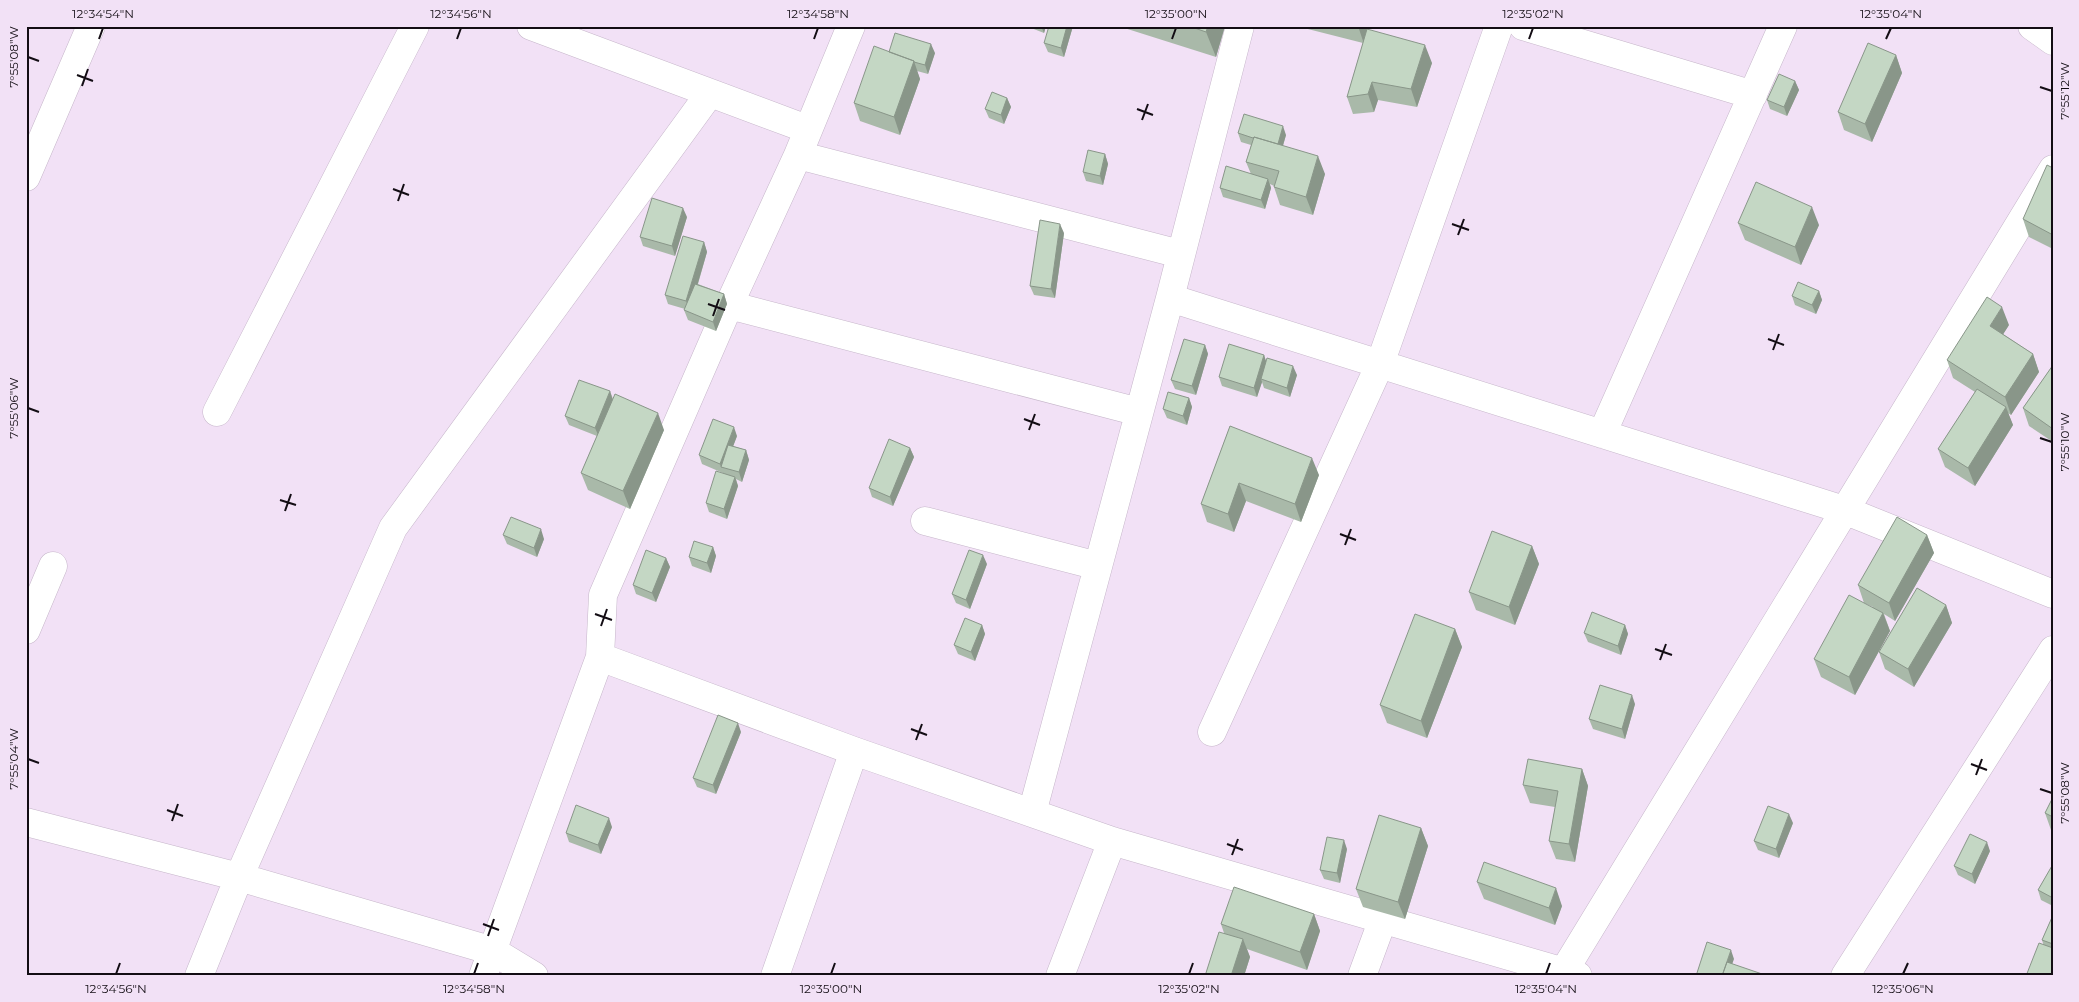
<svg xmlns="http://www.w3.org/2000/svg" width="2079" height="1002" font-family="Montserrat,sans-serif">
<style>
.lines{fill:none;stroke-linecap:round;stroke-linejoin:round}
.street-casing{stroke:#c6b6ca;stroke-width:29}
.street{stroke:#fff;stroke-width:28}
.wall{fill:#a9b9a9}
.shaded-wall{fill:#899689}
.building{fill:#c4d7c4;stroke:#899689}
.ticks{fill:none;stroke:#130d14;stroke-width:2}
.neatline{fill:none;stroke:#130d14;stroke-width:2}
.ticks-label{font-size:12px;text-anchor:middle;fill:#130d14}
</style>
<rect width="100%" height="100%" fill="#f2e1f6"/>
<g class="lines">
<g class="street-casing">
<path id="street" d="M531,26l276,103
M1523,26l230,69
M2032,26l21,15
M798,155l382,99
M26,177l65,-151
M1170,298l674,212 209,84
M729,305l410,107
M217,412l198,-386
M1602,434l181,-408
M925,521l173,45
M26,630l27,-64
M600,657l254,94 258,90 466,135
M1212,732l168,-368 119,-338
M1032,813l138,-515 70,-272
M26,822l213,55 254,74 41,25
M1564,971l489,-802
M199,976l40,-99 154,-349 317,-435
M483,976l117,-319 3,-62 126,-290 69,-150 53,-129
M775,976l79,-225
M1060,976l52,-135
M1362,976l21,-57
M1845,976l208,-326"/>
</g>
<use href="#street" class="street"/>
</g>
<path class="wall" d="M1026,26h20l-2,7z
M1073,26l-9,31 -16,-5 -4,-9z
M1118,26h107l-9,31z
M1296,26h72v4l64,33 -15,44 -39,-7 -4,12 -21,2 -6,-17 16,-54z
M889,52l46,1 -7,21 -11,-3 3,8 -20,56 -40,-14 -6,-18z
M1896,55l6,18 -30,69 -28,-12 -6,-18z
M1795,81l4,9 -12,26 -17,-7 -3,-9z
M1007,98l4,9 -7,17 -15,-6 -4,-9z
M1238,133l48,2 -3,11 42,28 -12,41 -33,-10 -6,-18v-1l-4,-2 1,4 -6,21 -42,-12 -3,-9 31,-14 -5,-12 5,-17 -10,-3z
M1105,154l3,10 -5,21 -17,-4 -3,-9z
M2053,168v81l-24,-12 -6,-18z
M687,217l-12,39 -32,-10 -3,-9z
M1738,223l81,2 -18,40 -56,-25z
M1064,233l-9,65 -21,-3 -4,-9z
M704,242l3,10 -9,32 26,10 3,10 -11,27 -28,-11 -4,-10 1,-1 -17,-5 -3,-9z
M1819,291l3,9 -6,14 -21,-9 -3,-9z
M2009,325l-6,9 30,20 6,18 -28,43 -3,-2 5,12 -38,61 -30,-19 -7,-18 37,-57 -22,-14 -6,-18z
M1205,345l3,9 -12,41 -21,-6 -4,-9z
M1264,355l2,7 31,13 -7,22 -26,-9 -2,-6 -5,15 -35,-11 -3,-9z
M2053,365v77l-24,-16 -6,-18z
M610,391l3,8 51,31 -34,79 -42,-19 -7,-17 16,-37 -28,-11 -4,-9z
M1189,398l3,9 -5,18 -20,-7 -4,-9z
M1230,426l89,49 -18,47 -55,-21 -12,31 -27,-10 -6,-18z
M737,436l-4,10 13,4 3,10 -7,22 -6,-3 2,7 -11,33 -18,-7 -3,-9 17,-29v-1l-21,-9 -3,-9z
M910,448l4,9 -21,49 -21,-9 -3,-9z
M503,535l41,4 -7,18 -30,-13z
M1927,535l7,18 -39,68 -11,-7 6,17 -35,64 -34,-18 -7,-18 59,-52 -9,-4 -6,-18z
M1532,546l7,18 -24,61 -39,-15 -7,-18z
M713,547l3,9 -5,17 -19,-7 -3,-9z
M666,558l4,9 -14,35 -20,-8 -3,-9z
M987,564l-17,45 -14,-6 -4,-9z
M1946,605l6,18 -38,64 -29,-18 -6,-17z
M982,625l3,9 -10,27 -17,-7 -4,-9z
M1625,625l3,9 -7,21 -33,-13 -4,-9z
M1455,629l7,18 -35,91 -40,-15 -7,-18z
M1635,704l-10,35 -32,-10 -4,-10z
M741,732l-25,62 -19,-7 -4,-9z
M1582,769l6,17 -13,76 -19,-3 -7,-18 6,-34 -25,-4 -7,-18z
M2053,797v34l-2,-1 -6,-17z
M1793,823l-14,35 -21,-8 -4,-9z
M612,827l-11,27 -32,-12 -3,-9z
M1421,828l7,18 -23,73 -42,-12 -7,-18z
M1347,849l-7,34 -16,-4 -4,-9z
M1990,851l-15,33 -17,-9 -4,-9z
M2053,864v42l-12,-6 -3,-10z
M1477,882l85,24 -7,19 -71,-26z
M1314,914l6,17 -13,39 -60,-21 3,8 -6,19h-39l19,-43 -3,-9z
M2053,915v61l-11,-36z"/>
<path class="shaded-wall" d="M1041,26h5l-2,7z
M1067,26h6l-9,31 -3,-9z
M1208,26h17l-9,31 -10,-25z
M1358,26h10l-4,18z
M931,44l4,9 -7,21 -3,-9z
M1425,45l7,18 -15,44 -6,-18z
M1896,55l6,18 -30,69 -7,-18z
M914,61l6,18 -20,56 -6,-18z
M1795,81l4,9 -12,26 -3,-9z
M1372,82l6,18 -4,12 -6,-18z
M1007,98l4,9 -7,17 -3,-9z
M1283,126l3,9 -6,20 -3,-9z
M1105,154l3,10 -5,21 -3,-9z
M1318,156l7,18 -12,41 -7,-18z
M1268,179l3,9 -6,21 -4,-9z
M1812,207l7,18 -18,40 -6,-18z
M683,208l4,9 -12,39 -3,-10z
M1060,224l4,9 -9,65 -4,-9z
M704,242l3,10 -17,58 -4,-9z
M1819,291l3,9 -6,14 -4,-9z
M724,294l3,10 -11,27 -3,-9z
M2002,307l7,18 -12,19 -7,-18z
M1205,345l3,9 -12,41 -4,-9z
M2033,354l6,18 -28,43 -6,-18z
M1264,355l3,9 -6,15 1,3 -5,15 -3,-9z
M1293,366l4,9 -7,22 -3,-9z
M610,391l3,10 -14,36 -4,-9z
M1189,398l3,9 -5,18 -4,-9z
M2006,407l7,18 -38,61 -7,-18z
M658,413l6,17 -34,79 -7,-18z
M734,427l3,9 -12,32 -4,-1 -1,-3z
M910,448l4,9 -21,49 -3,-9z
M746,450l3,10 -7,22 -3,-10z
M1312,458l7,17 -18,47 -6,-18z
M735,477l3,9 -11,33 -3,-10z
M1239,483l7,18 -12,31 -6,-18z
M541,529l3,10 -7,18 -3,-9z
M1927,535l7,18 -39,68 -6,-18z
M1532,546l7,18 -24,61 -6,-18z
M713,547l3,9 -5,17 -4,-10z
M983,555l4,9 -17,45 -4,-9z
M666,558l4,9 -14,35 -4,-9z
M1946,605l6,18 -38,64 -6,-18z
M1883,613l7,18 -35,64 -6,-18z
M982,625l3,9 -10,27 -4,-9z
M1625,625l3,9 -7,21 -3,-9z
M1455,629l7,18 -35,91 -6,-17z
M1632,695l3,9 -10,35 -3,-10z
M738,723l3,9 -25,62 -3,-9z
M1582,769l6,17 -13,76 -6,-18z
M1789,814l4,9 -14,35 -3,-9z
M609,818l3,9 -11,27 -3,-9z
M1421,828l7,18 -23,73 -7,-17z
M1344,840l3,9 -7,34 -3,-10z
M1987,842l3,9 -15,33 -3,-10z
M1556,888l6,18 -7,19 -6,-17z
M1314,914l6,17 -13,39 -7,-18z
M1243,939l7,18 -6,19h-13z
M1731,950l3,9 -6,17h-6z"/>
<path class="building" d="M1049,26h18l-6,22 -17,-5z
M1189,26h19l-2,6z
M1367,29l58,16 -14,44 -39,-7 -4,12 -21,3z
M895,33l36,11 -6,21 -11,-3v-1l-25,-9z
M1868,43l28,12 -31,69 -27,-12z
M874,46l40,15 -20,56 -40,-14z
M1779,74l16,7 -11,26 -17,-7z
M992,92l15,6 -6,17 -16,-6z
M1244,114l39,12 -5,18 -24,-7 -1,1 -15,-5z
M1254,137l64,19 -12,41 -32,-10 5,-16 -33,-9z
M1088,150l17,4 -5,22 -17,-4z
M2047,165l6,3v67l-30,-16z
M1226,166l42,13 -7,21 -41,-12z
M1756,182l56,25 -17,40 -57,-24z
M652,198l31,10 -11,38 -32,-9z
M1040,220l20,4 -9,65 -21,-3z
M683,236l21,6 -18,59 -21,-6z
M1798,282l21,9 -7,14 -20,-9z
M695,284l29,10 -11,28 -29,-12z
M1987,297l15,10 -12,19 43,28 -28,43 -58,-37z
M1184,339l21,6 -13,41 -21,-6z
M1229,344l35,11 -10,33 -35,-11z
M1267,358l26,8 -6,22 -26,-9z
M2053,365v64l-30,-21z
M579,380l31,11 -15,37 -30,-12z
M1977,389l29,18 -38,61 -30,-19z
M1168,392l21,6 -6,18 -20,-7z
M615,394l43,19 -35,78 -42,-18z
M713,419l21,8 -14,37 -21,-9z
M1230,426l82,32 -17,46 -56,-21 -11,31 -27,-10z
M889,439l21,9 -20,49 -21,-9z
M728,445l18,5 -7,22 -18,-5z
M716,471l19,6 -11,32 -18,-6z
M511,517l30,12 -7,19 -31,-13z
M1897,517l30,18 -38,68 -31,-18z
M1492,531l40,15 -23,61 -40,-15z
M694,541l19,6 -6,16 -18,-6z
M646,550l20,8 -14,35 -19,-8z
M969,550l14,5 -17,45 -14,-6z
M1917,588l29,17 -38,64 -29,-17z
M1849,595l34,18 -34,64 -35,-18z
M1592,612l33,13 -7,21 -34,-13z
M1415,614l40,15 -34,92 -41,-16z
M965,618l17,7 -11,27 -17,-7z
M1600,685l32,10 -10,34 -33,-10z
M718,715l20,8 -25,62 -20,-7z
M1528,759l54,10 -13,75 -20,-3 9,-50 -35,-6z
M2053,797v20l-8,-4z
M576,805l33,13 -11,27 -32,-12z
M1768,806l21,8 -13,35 -22,-8z
M1379,815l42,13 -23,74 -42,-13z
M1970,834l17,8 -15,32 -18,-8z
M1327,837l17,3 -7,33 -17,-3z
M1484,862l72,26 -7,20 -72,-26z
M2053,864v34l-15,-8z
M1234,887l80,27 -14,38 -79,-28z
M2053,915v29l-11,-4z
M1219,932l24,7 -12,37h-26z
M1707,942l24,8 -9,26h-26z
M2039,943l14,5v28h-27z
M1727,962l41,14h-46z"/>
<path class="ticks" d="M99,39l4,-11M457,39l4,-11M814,39l4,-11M1172,39l4,-11M1529,39l4,-11M1886,39l5,-11M28,57l11,4M77,75l16,6M82,86l6,-17M2040,87l12,4M1137,109l16,6M1142,120l6,-16M393,189l16,6M398,201l6,-17M1452,224l17,6M1458,235l6,-16M708,304l17,6M713,316l6,-17M1768,339l16,6M1773,350l6,-16M28,408l11,4M1024,419l16,6M1029,430l6,-16M2040,438l12,4M280,500l16,5M285,511l6,-17M1340,534l16,6M1345,545l6,-16M595,614l17,6M601,626l6,-17M1655,649l17,6M1660,660l6,-16M911,729l16,6M916,740l6,-16M28,759l11,4M1971,764l16,6M1976,775l6,-16M2040,789l12,4M167,810l16,6M172,821l6,-17M1227,844l16,6M1232,855l6,-16M483,924l16,6M488,936l6,-17M116,974l4,-11M474,974l4,-11M831,974l4,-11M1189,974l4,-11M1546,974l4,-11M1903,974l5,-11"/>
<rect width="2079" height="1002" fill="none" stroke="#f2e1f6" stroke-width="55"/>
<rect x="28" y="28" width="2024" height="946" class="neatline"/>
<g class="ticks-label">
<text x="103" y="18">12°34'54"N</text>
<text x="461" y="18">12°34'56"N</text>
<text x="818" y="18">12°34'58"N</text>
<text x="1176" y="18">12°35'00"N</text>
<text x="1533" y="18">12°35'02"N</text>
<text x="1891" y="18">12°35'04"N</text>
<text transform="translate(14 57) rotate(-90)" y="4">7°55'08"W</text>
<text transform="translate(2065 91) rotate(-90)" y="4">7°55'12"W</text>
<text transform="translate(14 408) rotate(-90)" y="4">7°55'06"W</text>
<text transform="translate(2065 442) rotate(-90)" y="4">7°55'10"W</text>
<text transform="translate(14 759) rotate(-90)" y="4">7°55'04"W</text>
<text transform="translate(2065 793) rotate(-90)" y="4">7°55'08"W</text>
<text x="116" y="993">12°34'56"N</text>
<text x="474" y="993">12°34'58"N</text>
<text x="831" y="993">12°35'00"N</text>
<text x="1189" y="993">12°35'02"N</text>
<text x="1546" y="993">12°35'04"N</text>
<text x="1903" y="993">12°35'06"N</text>
</g>
</svg>
